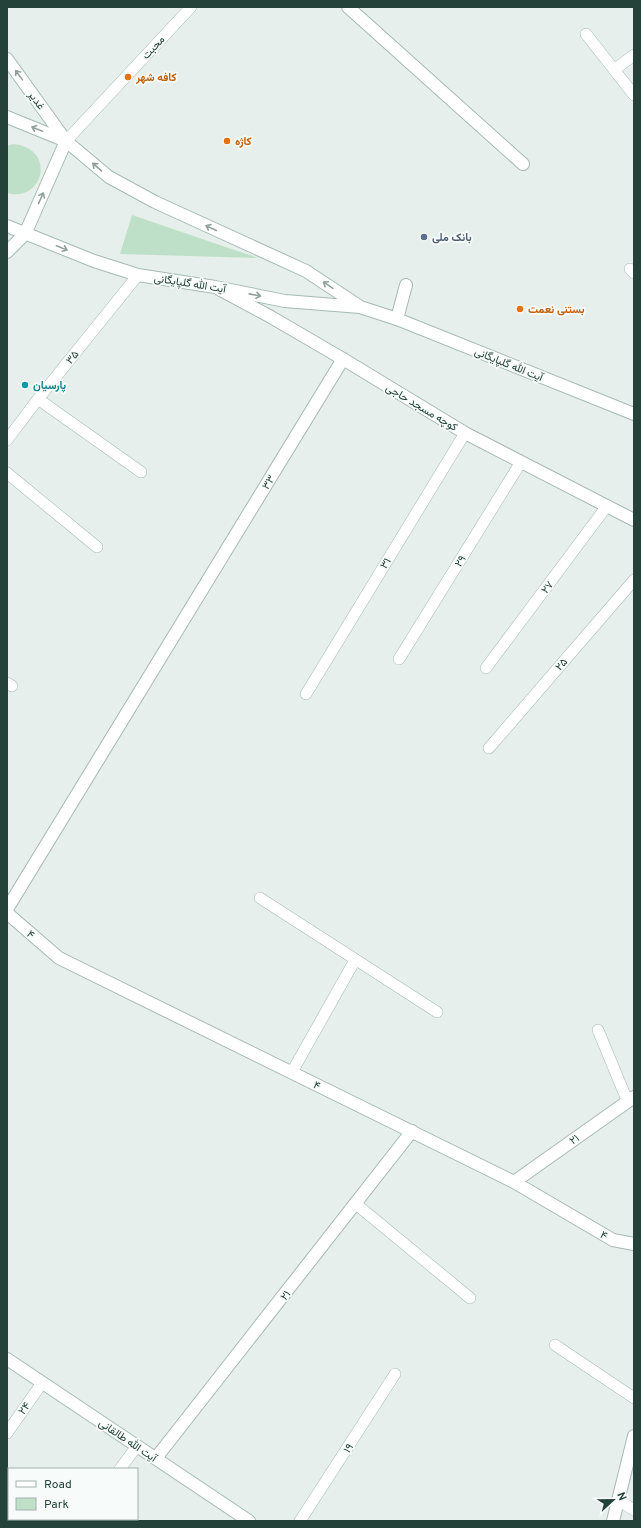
<svg xmlns="http://www.w3.org/2000/svg" width="641" height="1528" font-family="Overpass,Vazirmatn,sans-serif">
<style>
.green{fill:#bfe0c8}
.lines{fill:none;stroke-linecap:round;stroke-linejoin:round}
.service-casing{stroke:#a8b8b2;stroke-width:12}
.minor-casing{stroke:#a8b8b2;stroke-width:14}
.tertiary-casing{stroke:#a8b8b2;stroke-width:14}
.secondary-casing{stroke:#a4bbb3;stroke-width:14}
.service{stroke:#fff;stroke-width:11}
.minor{stroke:#fff;stroke-width:12}
.tertiary{stroke:#fff;stroke-width:12}
.secondary{stroke:#fff;stroke-width:12}
.oneway{stroke:#92a09c}
.food-dot{fill:#e8710a;stroke:#f7fbf9;stroke-width:1.5}
.service-dot{fill:#5c6f8a;stroke:#f7fbf9;stroke-width:1.5}
.culture-dot{fill:#0f9aa8;stroke:#f7fbf9;stroke-width:1.5}
.labels{text-anchor:middle;stroke-width:3.5;stroke-linejoin:round;paint-order:stroke}
.street-label{font-size:11px;fill:#24423a;stroke:#f7fbf9}
.food-label{font-size:11px;font-weight:bold;fill:#c56008;stroke:#f7fbf9;text-anchor:start}
.service-label{font-size:11px;font-weight:bold;fill:#4e5e75;stroke:#f7fbf9;text-anchor:start}
.culture-label{font-size:11px;font-weight:bold;fill:#0d838f;stroke:#f7fbf9;text-anchor:start}
</style>
<rect width="100%" height="100%" fill="#e6efeb"/>
<path class="green" d="M13,144c44,4 31,59 -6,49v-47z
M132,215l126,43 -138,-4z"/>
<g class="lines">
<g class="service-casing">
<path id="service" d="M586,34l48,61
M614,70l20,-15
M66,141l125,-134
M630,269l4,4
M38,399l103,73
M7,440l31,-41 100,-124
M7,473l90,74
M399,659l122,-197
M486,668l121,-162
M7,683l5,3
M306,694l159,-261
M489,748l145,-168
M260,898l177,114
M598,1030l29,70
M292,1072l63,-112
M356,1204l114,94
M555,1345l79,53
M7,1433l35,-50
M120,1469l17,-23
M618,1500l16,10
M82,1521l2,-2
M300,1521l95,-147"/>
</g>
<g class="minor-casing">
<path id="minor" d="M348,7l175,157
M397,319l9,-34
M7,909l336,-550
M7,913l52,45 455,224 99,58 21,4
M514,1182l120,-85
M156,1458l256,-327
M613,1521l21,-85"/>
</g>
<g class="tertiary-casing">
<path id="tertiary" d="M219,289l52,28 72,42 122,74 169,87"/>
</g>
<g class="secondary-casing">
<path id="secondary" d="M7,59l59,82 43,36 46,25 151,69 53,35
M7,117l59,24
M7,226l87,35 44,14 77,12 70,14 75,6 37,12 237,95
M7,252l18,-18 41,-93
M7,1359l242,162"/>
</g>
<use href="#service" class="service"/>
<use href="#minor" class="minor"/>
<use href="#tertiary" class="tertiary"/>
<use href="#secondary" class="secondary"/>
</g>
<defs><path id="oneway-shaft" d="M-6 0H5M1.5-3L5.5 0L1.5 3" fill="none" stroke-width="1.6" stroke-linecap="round" stroke-linejoin="round"/></defs>
<g class="oneway">
<use href="#oneway-shaft" transform="translate(19 75) rotate(-126)"/>
<use href="#oneway-shaft" transform="translate(37 129) rotate(-158)"/>
<use href="#oneway-shaft" transform="translate(97 167) rotate(-139)"/>
<use href="#oneway-shaft" transform="translate(41 198) rotate(-66)"/>
<use href="#oneway-shaft" transform="translate(211 228) rotate(-155)"/>
<use href="#oneway-shaft" transform="translate(62 248) rotate(22)"/>
<use href="#oneway-shaft" transform="translate(328 285) rotate(-146)"/>
<use href="#oneway-shaft" transform="translate(255 295) rotate(11)"/>
</g>
<g class="food-dot">
<circle cx="128" cy="77" r="4"/>
<circle cx="227" cy="141" r="4"/>
<circle cx="520" cy="309" r="4"/>
</g>
<circle class="service-dot" cx="424" cy="237" r="4"/>
<circle class="culture-dot" cx="25" cy="385" r="4"/>
<g class="labels">
<g class="street-label">
<text transform="translate(153 47) rotate(-47)" y="4">محبت</text>
<text transform="translate(37 100) rotate(54)" y="4">غدیر</text>
<text transform="translate(190 283) rotate(9)" y="4">آیت الله گلپایگانی</text>
<text transform="translate(72 357) rotate(-51)" y="4">۳۵</text>
<text transform="translate(509 364) rotate(22)" y="4">آیت الله گلپایگانی</text>
<text transform="translate(422 407) rotate(31)" y="4">کوچه مسجد حاجی</text>
<text transform="translate(268 482) rotate(-59)" y="4">۳۳</text>
<text transform="translate(460 561) rotate(-59)" y="4">۲۹</text>
<text transform="translate(385 563) rotate(-58)" y="4">۳۱</text>
<text transform="translate(547 587) rotate(-53)" y="4">۲۷</text>
<text transform="translate(561 664) rotate(-49)" y="4">۲۵</text>
<text transform="translate(31 934) rotate(41)" y="4">۴</text>
<text transform="translate(317 1085) rotate(26)" y="4">۴</text>
<text transform="translate(574 1139) rotate(-36)" y="4">۲۱</text>
<text transform="translate(604 1235) rotate(31)" y="4">۴</text>
<text transform="translate(285 1295) rotate(-52)" y="4">۲۱</text>
<text transform="translate(24 1408) rotate(-55)" y="4">۲۴</text>
<text transform="translate(128 1440) rotate(34)" y="4">آیت الله طالقانی</text>
<text transform="translate(348 1448) rotate(-57)" y="4">۱۹</text>
</g>
<g class="food-label">
<text x="136" y="81">کافه شهر</text>
<text x="235" y="145">کاژه</text>
<text x="528" y="313">بستنی نعمت</text>
</g>
<g class="service-label">
<text x="432" y="241">بانک ملی</text>
</g>
<g class="culture-label">
<text x="33" y="389">پارسیان</text>
</g>
</g>
<rect width="641" height="1528" fill="none" stroke="#24423a" stroke-width="16"/>
<rect x="8" y="1468" width="130" height="52" fill="#f7fbf9" stroke="#a3b1ad"/>
<rect x="16" y="1481" width="20" height="6" fill="#ffffff" stroke="#a3b1ad"/>
<text x="44" y="1488" font-size="12" fill="#24423a">Road</text>
<rect x="16" y="1498" width="20" height="12" fill="#bfe0c8" stroke="#a3b1ad"/>
<text x="44" y="1508" font-size="12" fill="#24423a">Park</text>
<g transform="translate(613 1500) rotate(68)" stroke="#f7fbf9" stroke-width="3" paint-order="stroke">
<path d="M0-3L7 15L0 10L-7 15Z" fill="#24423a"/>
<text y="-6" font-size="11" font-weight="bold" text-anchor="middle" fill="#24423a">N</text>
</g>
</svg>
